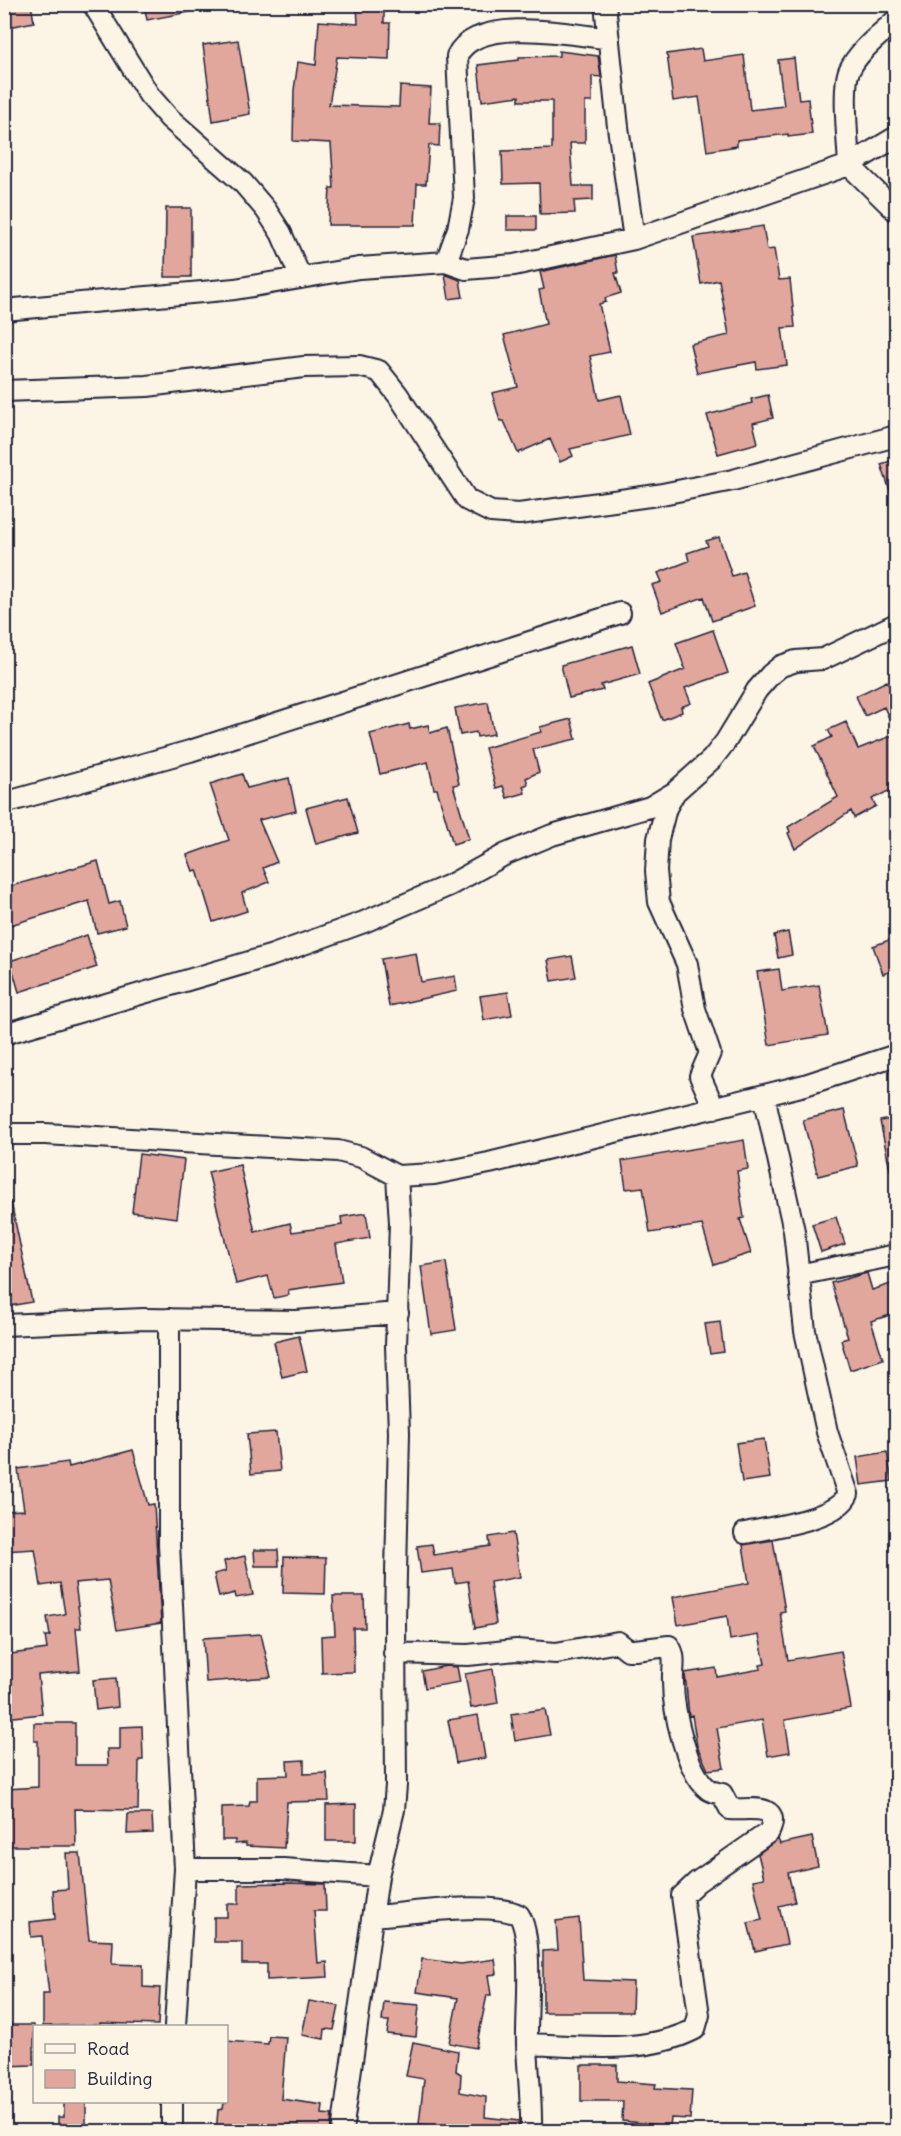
<svg xmlns="http://www.w3.org/2000/svg" width="901" height="2136" font-family="Delius,sans-serif">
<style>
.building{fill:#e1a79d;stroke:#22223b;stroke-width:1.5}
.lines{fill:none;stroke-linecap:round;stroke-linejoin:round}
.street-casing{stroke:#22223b;stroke-width:24}
.street{stroke:#fcf5e5;stroke-width:20}
</style>
<rect width="100%" height="100%" fill="#fcf5e5"/>
<filter id="ink" filterUnits="userSpaceOnUse"><feTurbulence type="fractalNoise" baseFrequency=".0167" numOctaves="2"/><feDisplacementMap in="SourceGraphic" scale="12" xChannelSelector="R" yChannelSelector="G"/><feConvolveMatrix kernelMatrix="1 2 1 2 8 2 1 2 1" color-interpolation-filters="sRGB"/></filter>
<g filter="url(#ink)">
<path class="building" d="M4,4h27l3,18 -30,6z
M144,4h45l1,8 -43,8z
M357,4h27v19h6l-1,36 -52,-2 -8,48 70,2 1,-21 31,2 -2,35h11l-1,23 -10,-1 -3,39h-9l-2,41h-87l2,-37h4l-3,-45 -38,-2 1,-51 4,-28 18,3 3,-44 39,3z
M238,40l12,74 -37,7 -10,-76z
M701,49l2,12 41,-6 6,55 34,-4 -6,-46 16,-2 5,42 9,-1 4,35 -24,3v-3l-51,6v6l-30,5 -8,-54 -26,4 -6,-47z
M559,51l39,5 3,21 -9,-1v26h-7v41h-15l3,43h20v14l-19,1 1,12 -35,1 -1,-31 -36,1 -1,-33 50,-2v-48h-33v-5l-37,5 -4,-36 41,-5v-3l40,-1z
M166,208h25v69h-26z
M507,216h29v14h-29z
M763,226l4,24 7,-1 5,31 11,-1 5,48 -13,1 5,37 -30,4 -1,-7 -59,11 -7,-29 39,-9 -10,-55 -18,4 -8,-47z
M615,255l3,18h-3l6,20 -16,5 1,4 -7,2 11,48 -20,4 9,44 22,-5 9,40 -60,14 3,7 -13,6 -10,-23 -32,14 -14,-32h-4l-8,-28 26,-6 -14,-52 42,-11 -7,-34 5,-1 -4,-17z
M445,274l15,6 3,17 -14,2z
M768,395l5,23 -20,5 5,20 -40,11 -11,-39 45,-12 -1,-4z
M897,459v44h-3l-13,-39z
M719,537l13,39 12,-4 11,34 -43,15 -8,-24 -42,15 -10,-27 10,-3 -4,-9 31,-12 -2,-8 21,-7 -2,-5z
M713,630l15,43 -43,15 6,15 -10,4 1,5 -20,8 -14,-36 37,-15 -9,-26z
M632,645l8,29 -39,11 2,5 -34,8 -8,-33z
M887,681l10,20v86l-25,12 4,7 -22,12 -3,-7 -56,38 -7,-16 2,-1 -2,-5 50,-30 -24,-51 18,-9 -4,-7 18,-8 12,27 38,-15 -12,-27 -19,9 -9,-20z
M488,702l6,32 -17,3 -1,-5 -16,3 -5,-27z
M571,719l5,20 -43,10 6,23 -13,6 2,6 -5,2 2,7 -18,5 -4,-12 -7,2 -11,-40 56,-16 -1,-5z
M409,724l1,5 18,-4 2,8 17,-5 12,56 -6,1 16,54 -16,5 -16,-55h-3l-6,-27 -48,12 -10,-40z
M242,774l5,14 42,-10 7,33 -37,9 18,42 -14,6 6,14 -27,11 5,18 -34,11 -16,-52 -4,1 -6,-16 42,-15 -19,-56z
M348,797l10,36 -42,11 -10,-36z
M98,861l11,43 11,-3 6,25 -29,7 -8,-32 -85,26v-39z
M788,932l4,23 -14,3 -4,-23z
M87,935l10,32 -78,25 -9,-31z
M897,937v32l-14,5 -10,-28z
M416,953l5,29 34,-6 2,15 -68,15 -8,-47z
M572,956l4,21 -24,4 -4,-21z
M779,969l3,22 37,-6 9,50 -59,10 -12,-73z
M508,992l4,23 -28,5 -4,-24z
M844,1110l14,56 -40,10 -15,-56z
M897,1118v51l-7,1 -10,-49z
M744,1140l4,29 -11,2 7,47 -4,1 11,34 -37,12 -12,-40 -52,8 -7,-46 -17,2 -4,-28z
M139,1154l45,6 -7,58 -45,-6z
M240,1165l15,67 35,-9 2,9 50,-7 -1,-8 25,-4 4,25 -34,6 6,38 -54,8 1,5 -15,3 -6,-22 -32,8 -28,-112z
M4,1202h7l21,100 -28,5z
M836,1217l9,27 -24,8 -9,-28z
M446,1262l10,68 -25,4 -10,-68z
M867,1273l5,17 25,-8v31l-26,8 12,38 -33,11 -9,-30 7,-2 -17,-55z
M720,1322l4,30 -14,2 -5,-30z
M299,1336l8,35 -25,6 -8,-35z
M276,1432l4,39 -29,3 -4,-40z
M764,1439l6,39 -28,4 -6,-39z
M133,1450l15,55 6,-1 7,119 -44,7 -9,-50 -33,3 6,45h-5l4,43 -42,4 4,39 -38,4v-63l43,-6 -2,-13h5l-3,-19 18,-3 -5,-31 -19,3 -6,-37 -31,2v-40l20,-1 -6,-41 50,-7 1,5z
M887,1452l5,29 -31,4 -4,-28z
M513,1533l7,44 -30,5 6,42 -21,4 -7,-47 -13,2 -2,-14 -32,4 -4,-27 15,-2 2,11 56,-9 -1,-9z
M773,1540l12,71 -5,1 8,48 53,-9 10,57 -66,12 5,32 -22,4 -6,-36 -45,8 7,40 -16,2 -11,-24 -5,-31 -3,1 -4,-43 31,-5 1,9 44,-8 -1,-4 5,-1 -6,-29 -29,5 -3,-24 -49,9 -5,-28 76,-14 -6,-38z
M254,1550h24l1,16h-24z
M245,1556l8,39 -17,3 -1,-5 -16,4 -5,-23 12,-3 -2,-10z
M284,1557l42,1 -1,36 -42,-1z
M333,1596h31l1,32h-12l1,44 -32,1 -1,-37 14,-1z
M261,1634l10,43 -65,5 -3,-44z
M446,1666l11,1 3,15 -35,6 -3,-17z
M493,1669l5,34 -27,5 -6,-34z
M116,1678l2,29 -22,3 -3,-30z
M545,1709l5,26 -35,6 -4,-27z
M478,1715l7,43 -29,5 -8,-43z
M34,1723h41v42h33l-1,-16h13v-22l22,-1 1,34h-4l-1,50 -63,-1 1,37h-68l-1,-57 31,-2v-46h-4z
M304,1760v14l23,-1 2,28 -42,1 -3,46 -38,-2v-3l-11,1v-4h-13v-33l27,-1 1,-5h7v-25l31,-1 -1,-14z
M356,1804v37h-30v-36z
M128,1814h24l1,19 -26,1z
M812,1837l6,29 -30,7 7,29 -16,4 8,38 -32,7 -7,-28 14,-3 -9,-40 11,-2 -6,-24 20,-15 2,5z
M66,1853h14l9,87 24,1 -1,23 31,1v22l17,1 -2,37 -58,-2v2l-57,1v-32h6l-7,-58 -11,1 -1,-15 25,-3 -2,-29 15,-1z
M287,1883l38,1 1,27h-12l4,52 9,-1 1,15 -61,3v-16h-25v-22h-28v-25h13v-13h12v-20z
M579,1918l4,62 50,2 -1,30h-89v-61l15,-1 -2,-29z
M422,1959l39,5 34,-5 2,15 -9,1 3,20h-4l-11,53 -27,-5 9,-45 -41,-6z
M309,2001l30,5 -5,24 -9,-1 -1,10 -22,-4z
M384,2002l35,3 -3,32 -29,-3 2,-13h-7z
M4,2025h30v40l-30,1z
M269,2036l17,1 -5,62 42,6 -1,9 10,1 -2,17h-114l2,-22 5,-1 1,-7 2,1v-62l42,3z
M413,2042l45,9 -2,20 5,3 -1,18 26,5 -1,20 34,4v11h-79l1,-5 -22,-3 5,-45 -18,-3z
M581,2065h36v16l39,3 -1,4 37,2 -2,29 -19,-1 -1,8 -48,-5 1,-20h-42z
M64,2103h22v29h-28v-15h6z"/>
<g class="lines">
<g class="street-casing">
<path id="street" d="M93,4l56,91 20,23 74,65 23,27 15,23 20,45
M605,4l13,123 16,112
M896,20c-15,14 -38,31 -47,51 -7,17 -1,73 0,94l47,46
M446,262l12,-33 6,-31 -7,-142c19,-41 115,-22 152,-17
M4,310l231,-21 124,-21 87,-6 20,7 48,-4 120,-26 215,-74 47,-28
M4,391l143,-5 157,-19 55,-1 20,5 19,24 69,105 24,12 28,2 138,-19 76,-15 163,-44
M4,803l186,-52 430,-138
M4,1034l269,-79 91,-33 86,-37 56,-31 46,-19 98,-28 25,-15
M714,1108l-14,-32 10,-23 -15,-44 -8,-45 -28,-62 -3,-31 2,-32 8,-31 9,-16 37,-33 14,-18 31,-51 14,-16 10,-8 15,-5 27,-2 73,-35
M4,1134h41l293,17 23,6 36,19 37,-2 55,-11 316,-78 91,-30
M798,1275l98,-20
M169,1319v225l16,325 -10,157
M4,1325l140,-6 152,2 102,-8
M745,1533c26,-6 92,-13 103,-39l-21,-62 -22,-101 -11,-100 -30,-136
M394,1653l74,2 48,-5 40,3 62,-11 10,8h7l34,-4c8,11 3,23 4,36 0,27 13,91 36,108 3,2 9,3 13,4l8,15c15,2 53,-8 39,23l-72,50 -15,14 17,119 -4,14c-50,26 -114,17 -168,15
M185,1869h98l95,7
M373,1916c33,-2 118,-16 146,-1 15,24 7,98 8,129 1,29 5,58 4,88
M172,2102v30
M342,2132l36,-256 16,-66 2,-25 -1,-164 4,-188 -3,-87 4,-123 -3,-47"/>
</g>
<use href="#street" class="street"/>
</g>
</g>
<rect width="901" height="2136" fill="none" stroke="#fcf5e5" stroke-width="24"/>
<rect x="12" y="12" width="877" height="2112" fill="none" stroke="#22223b" stroke-width="2" filter="url(#ink)"/>
<rect x="33" y="2025" width="195" height="78" fill="#fcf5e5" stroke="#a5a1a1" stroke-width="1.5"/>
<rect x="45" y="2044" width="30" height="9" fill="#fcf5e5" stroke="#a5a1a1" stroke-width="1.5"/>
<text x="87" y="2055" font-size="18" fill="#22223b">Road</text>
<rect x="45" y="2070" width="30" height="18" fill="#e1a79d" stroke="#a5a1a1" stroke-width="1.5"/>
<text x="87" y="2085" font-size="18" fill="#22223b">Building</text>
</svg>
